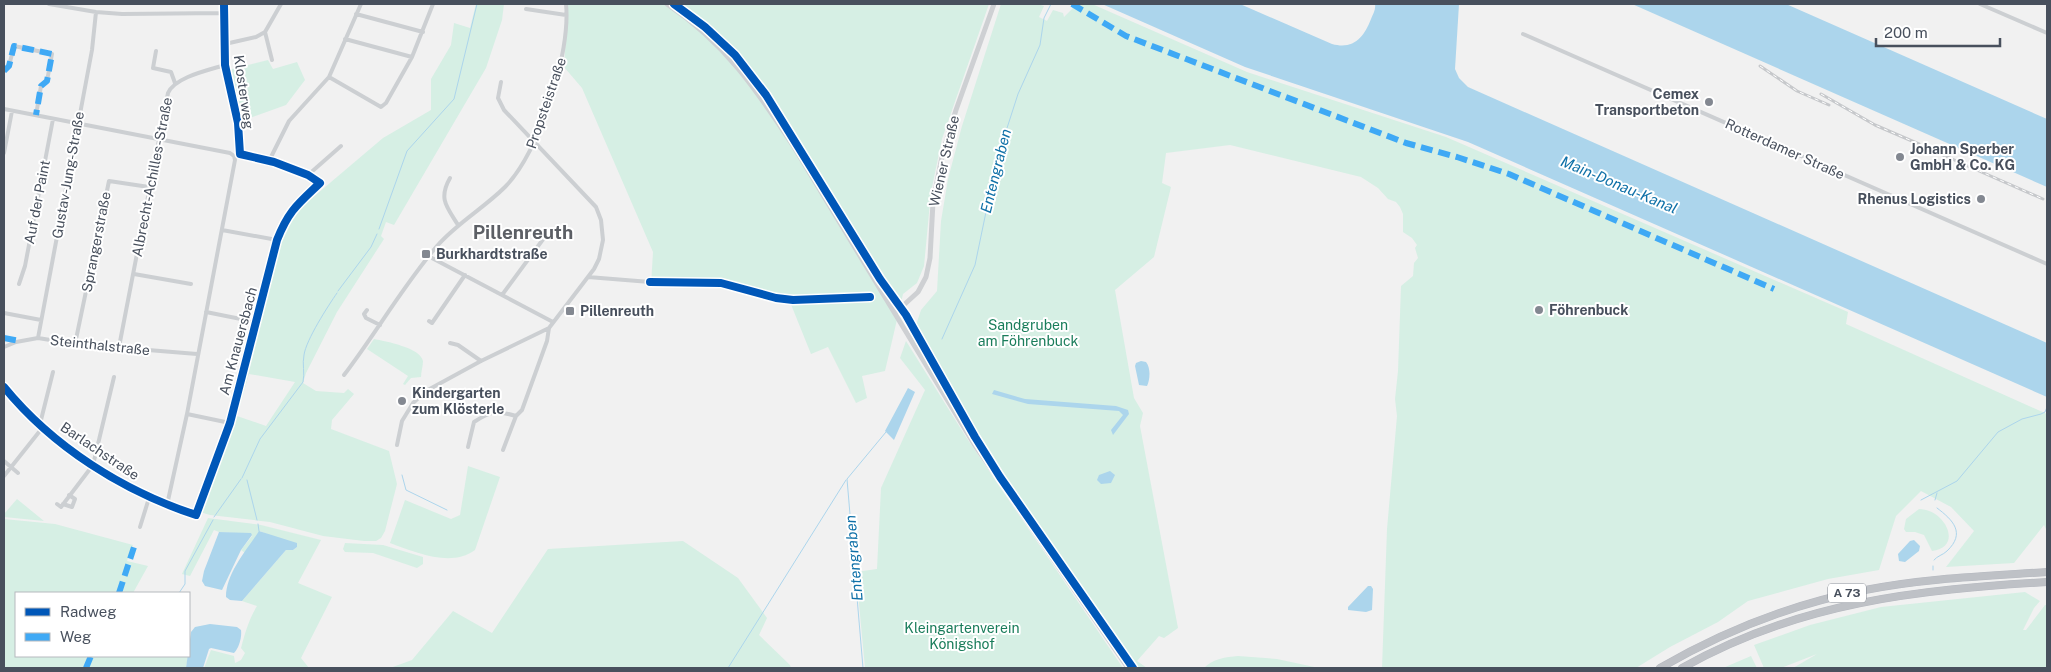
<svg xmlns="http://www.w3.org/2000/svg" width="2051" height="672" font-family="'Public Sans',sans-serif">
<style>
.green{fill:#d6efe4;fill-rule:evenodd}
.water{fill:#acd5ec}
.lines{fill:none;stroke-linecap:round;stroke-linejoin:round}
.stream{stroke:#acd5ec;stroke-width:1}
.motorway-casing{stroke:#b6b9c0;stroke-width:8}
.minor{stroke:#cccfd2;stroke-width:4}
.secondary{stroke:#ced0d3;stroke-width:5}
.motorway{stroke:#bec1c6;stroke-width:7}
.rail-casing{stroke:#c6c8cb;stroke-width:3}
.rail{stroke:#fff;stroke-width:1;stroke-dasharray:4;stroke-linecap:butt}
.quiet{stroke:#3fa9f5;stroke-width:6;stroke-dasharray:12 6;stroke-linecap:butt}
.cycleway-casing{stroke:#fff;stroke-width:11}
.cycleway{stroke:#0057b8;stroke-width:8}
.poi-dot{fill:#838891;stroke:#fff;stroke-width:2}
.labels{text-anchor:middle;stroke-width:4;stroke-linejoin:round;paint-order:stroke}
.shield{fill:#fff;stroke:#7f848e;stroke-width:1}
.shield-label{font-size:12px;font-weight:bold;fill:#48505d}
.street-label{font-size:14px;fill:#48505d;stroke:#fff}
.poi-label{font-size:14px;font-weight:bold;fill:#48505d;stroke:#fff;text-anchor:start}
.park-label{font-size:14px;fill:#1a7d5b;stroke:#fff}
.water-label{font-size:15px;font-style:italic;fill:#1071a8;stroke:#fff}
.district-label{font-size:19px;font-weight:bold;fill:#5c5f65;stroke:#fff}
</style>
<rect width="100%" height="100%" fill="#f1f1f1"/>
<path class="green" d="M476,4h28l-2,16 -16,48 -92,157 -8,-3 -5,14 3,3 -47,73 -31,61 -3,10 13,8 28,2 4,-4 6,5 -22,26 -1,9 58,22 8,33 -12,47 -4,7 -5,3h-12l-41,-5 -53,-14 -60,-7 -10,-3 31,-88 54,-203 98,-83 48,-28v-31l20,-34 3,-22 16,5zM249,374l46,8 -29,44 -29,-10z
M568,4h421l-47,135 -11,53 -7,74 -7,17 -14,11 -18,77 -23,5 5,22 -11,5 -28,-56 -17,7 -21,-52 -89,-17h-50l2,-33 -71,-164 -18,-21z
M1001,4h36l7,2 -5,11 8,4 6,-11 10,3 1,4 9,-9 -3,-4h22l155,68 199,65 402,175 -2,12 201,90v117l-3,-6 -30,38 -68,4 28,-36 -23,-24 -30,-16 -25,25 -17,54 -51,9 -80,22 -30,21 -48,25 -34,21h-254l5,-139 10,-113 -2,-17 3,-28 3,-85 12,-10 1,-13 4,-5 -3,-10 2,-3 -5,-7 -9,-6v-18l-3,-7 -4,-5 -8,-3 -10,-11 -17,-11 -131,-32 -64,8 -4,30 9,4 -17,70 -39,33 19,108 9,15 -3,13 38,202 -14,10 -5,-2 -22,25 10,7h-12l-148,-215 -72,-125 6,-18 16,-19 4,-70 7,-42 14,-53z
M268,60l5,9 24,-7 8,18 -19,25 -47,17 -11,-52z
M374,339c11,2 47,9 49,22 0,5 -2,11 -2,16l-10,1 -6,7 -2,-1 5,-8 -41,-27z
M906,341l60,96 157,231h-258l-9,-96 21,-3 4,-81 44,-98 -25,-32z
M468,466l32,11 -25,73c-24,18 -60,2 -85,-7l15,-43 46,19 9,-4z
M17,499l27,22 -40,-4v-3z
M1919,509c26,0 45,38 13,42l-8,-16 -9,-3h-9l-2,-3 2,-10z
M208,518l53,7 60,15 -23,43 34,14 -31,61 8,10h-105l7,-18 23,6 1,7 6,-3 4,-7 -4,-5c4,-15 8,-29 16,-42l-15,-5 44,-51h7l4,-3 -37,-16 -15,22 -4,-3 11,-14 -1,-2 -32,-2 -5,-2 -24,46 -8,-2z
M4,519l51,5 78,21 -6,16 21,5 -15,27h-117v63h172l-2,12h-182z
M683,541l55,37 29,40 -8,17 31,30 1,3h-401l22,-8 41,-49 39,22 56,-84z
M345,543l38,2 40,12v7l-6,4 -44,-15 -28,-1 -2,-3z
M2025,592l15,9 -6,7 -11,22h3l19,-25h2v63h-254l24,-14 -36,14h-17l-10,-23 56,-20 71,-18z
M1238,656l39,3 42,9h-115c8,-9 22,-11 34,-12z
M1751,656l6,12h-34z"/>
<path class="water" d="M1102,4h138l92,40c22,6 32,-7 39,-25 2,-5 5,-9 4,-15h84l-4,65 4,9 9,9 579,256v54l-579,-255 -223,-75z
M1632,4h154l261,115v68z
M1141,361l5,1c5,6 4,18 1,24l-8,-1 -4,-19 1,-3z
M908,388l7,4 -21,48 -9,-9z
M994,390l31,9 91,7 12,4 1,4 -16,21 -2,-5 12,-15 -4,-4 -91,-7 -36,-10z
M1110,471l5,4 -4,8 -10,1 -4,-4 2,-5z
M259,531l38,12v4l-4,3h-7l-44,51 -12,-1 -4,-3c0,-24 21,-47 33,-66z
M219,532l32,1 1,2 -11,15 -19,40 -17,-4 -3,-5 2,-10z
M1914,540l6,6 -1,5 -14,11 -6,-1 -1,-7 12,-13z
M1368,586h3l2,3 -1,21 -6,2 -18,-2v-3z
M210,624l27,3 4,3c1,7 -2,18 -7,23l-23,-5 -2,1 -6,19h-17l5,-36 4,-5z"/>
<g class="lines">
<path class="stream" d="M379,229l28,-78 47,-52 23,-95
M338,291l33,-44 6,-13
M942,339l33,-74 22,-106 21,-65 22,-49 4,-27 7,-14
M402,475l4,15 41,20
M242,478l18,-39 43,-57c2,-9 -1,-18 1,-27 2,-15 24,-49 33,-62
M247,480l10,40
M1921,500l36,-19 41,-49 24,-13 19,-5 4,-2 2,-5
M1935,500l2,-7
M214,517l27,-38
M258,524l1,7
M1934,560c3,-4 9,-5 13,-9 19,-18 6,-31 -10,-43
M1933,566v4
M179,593l6,-9v-13l28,-51
M728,668l118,-188
M863,668l-16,-189 39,-47"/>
<g class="motorway-casing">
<path id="motorway" d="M1660,668c64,-37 132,-64 205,-78 60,-12 122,-14 182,-18
M1682,668c117,-66 234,-78 365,-86"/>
</g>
<path class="minor" d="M49,4l47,8 26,2 102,-1
M1980,4l67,29
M526,9l40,6
M356,14l67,18
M265,32l7,28
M1523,34l524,230
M345,39l67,18
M225,44l31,-7 9,-5 16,-28
M156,51l-3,17 18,4 4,11
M4,71l5,-5 5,-20 38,8 -5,27 -6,5 -5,29
M329,77l52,30 5,-4 26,-46 21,-53
M4,109l226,44 4,3 1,4 -48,254 -20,91
M4,153l8,-42
M269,161l20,-40 40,-44 32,-73
M308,175l33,-29
M450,178c-12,21 -3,29 8,47
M222,230l55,10
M430,257l123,65
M134,274l57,10
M588,277l62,5
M19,284l6,-18 28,-147
M502,295l42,-57
M367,310l-3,4 2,4 14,7
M206,312l50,10
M4,313l37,7
M429,321l3,2 33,-48
M38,338l54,-288 4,-38
M450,343l8,2 23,16
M75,344l34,-163 40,6
M4,347l12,-5 22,-4 37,6 122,10
M119,347l49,-254c7,-16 41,-23 57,-28
M344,375c32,-42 59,-89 93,-129 20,-23 47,-38 68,-59 35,-35 66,-135 61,-183
M4,387c49,60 119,104 192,128l34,-92 47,-183c12,-30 21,-36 43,-57l-12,-8 -34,-13 -34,-8 -2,-31 -13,-58 -1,-61
M187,414l43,9
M40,424l13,-52
M397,445l5,-24 11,-18 13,-12 55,-30 68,-33 45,-59 5,-10 4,-19 -2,-20 -5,-13 -92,-97 -6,-12 3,-16
M468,447l6,-25c17,-11 22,-12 42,-6
M503,450l13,-34 6,-6 25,-69 2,-13
M4,461l14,12
M4,476l39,-49
M57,504l4,3 32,-42 21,-88
M63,504l9,3 3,-8 -6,-4
M140,527l9,-29"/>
<path class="secondary" d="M667,4c58,39 89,85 127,143l180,297 154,224
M895,313l23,-21 8,-15 4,-19 3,-56 10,-50 13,-42 38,-106"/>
<use href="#motorway" class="motorway"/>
<g class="rail-casing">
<path id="rail" d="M1760,66l37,25 32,14
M1821,94l54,31 44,19
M1927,148l116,51"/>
</g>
<use href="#rail" class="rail"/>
<path class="quiet" d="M1072,4l54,32 280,107 51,14 52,17 265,115
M4,71l5,-5 5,-20 38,8 -5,27 -6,5 -5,29
M4,338l16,3
M119,593l16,-49
M86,668l5,-12"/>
<g class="cycleway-casing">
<path id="cycleway" d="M674,4l31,23 30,28 31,40 114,184 26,36 69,122 25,40 133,191
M650,282l71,1 55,15 17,2 77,-3
M4,387c49,60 119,104 192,128l34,-92 47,-183c12,-30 21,-36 43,-57l-12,-8 -34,-13 -34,-8 -2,-31 -13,-58 -1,-61"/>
</g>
<use href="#cycleway" class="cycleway"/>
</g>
<g class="poi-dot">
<circle cx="1709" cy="102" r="5"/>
<circle cx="1900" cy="157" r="5"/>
<circle cx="1981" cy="199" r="5"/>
<rect x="421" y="249" width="10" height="10" rx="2.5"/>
<circle cx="1539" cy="310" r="5"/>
<rect x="565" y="306" width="10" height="10" rx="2.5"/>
<circle cx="402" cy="401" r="5"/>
</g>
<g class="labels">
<rect class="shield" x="1828" y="583.5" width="38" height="19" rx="4"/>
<g class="shield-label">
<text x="1847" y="597">A 73</text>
</g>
<g class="street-label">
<text transform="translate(244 92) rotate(82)" y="5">Klosterweg</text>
<text transform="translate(546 103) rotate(-71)" y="5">Propsteistraße</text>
<text transform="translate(1785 149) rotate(24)" y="5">Rotterdamer Straße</text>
<text transform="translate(944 161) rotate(-77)" y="5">Wiener Straße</text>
<text transform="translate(68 175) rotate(-80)" y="5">Gustav-Jung-Straße</text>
<text transform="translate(152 177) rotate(-79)" y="5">Albrecht-Achilles-Straße</text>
<text transform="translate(37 202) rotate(-79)" y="5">Auf der Paint</text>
<text transform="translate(96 242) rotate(-79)" y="5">Sprangerstraße</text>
<text transform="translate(238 341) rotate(-75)" y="5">Am Knauersbach</text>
<text transform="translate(100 345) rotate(6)" y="5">Steinthalstraße</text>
<text transform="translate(100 451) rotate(34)" y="5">Barlachstraße</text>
</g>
<g class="poi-label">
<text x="1699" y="99" text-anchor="end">Cemex<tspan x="1699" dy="16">Transportbeton</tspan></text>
<text x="1910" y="154">Johann Sperber<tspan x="1910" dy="16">GmbH &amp; Co. KG</tspan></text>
<text x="1971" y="204" text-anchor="end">Rhenus Logistics</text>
<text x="436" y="259">Burkhardtstraße</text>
<text x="1549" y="315">Föhrenbuck</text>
<text x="580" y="316">Pillenreuth</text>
<text x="412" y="398">Kindergarten<tspan x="412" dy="16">zum Klösterle</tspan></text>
</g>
<g class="park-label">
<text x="1028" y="330">Sandgruben<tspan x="1028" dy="16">am Föhrenbuck</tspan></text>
<text x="962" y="633">Kleingartenverein<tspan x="962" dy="16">Königshof</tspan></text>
</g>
<g class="water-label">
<text transform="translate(996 171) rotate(-76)" y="5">Entengraben</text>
<text transform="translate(1619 185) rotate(23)" y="5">Main-Donau-Kanal</text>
<text transform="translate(854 558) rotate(-95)" y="5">Entengraben</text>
</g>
<g class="district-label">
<text x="523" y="239">Pillenreuth</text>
</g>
</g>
<rect width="2051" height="672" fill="none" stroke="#48505d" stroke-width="10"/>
<rect x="15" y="592" width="175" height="65" fill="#ffffff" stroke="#b6b9be"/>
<rect x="25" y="608" width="25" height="8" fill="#0057b8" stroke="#b6b9be"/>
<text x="60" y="617" font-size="15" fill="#48505d">Radweg</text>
<rect x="25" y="633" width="25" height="8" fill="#3fa9f5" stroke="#b6b9be"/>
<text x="60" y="642" font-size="15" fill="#48505d">Weg</text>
<path d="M1876 38v8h124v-8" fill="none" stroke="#48505d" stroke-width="2.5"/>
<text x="1884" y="38" font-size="15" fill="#48505d" stroke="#ffffff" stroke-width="4" paint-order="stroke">200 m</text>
</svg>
